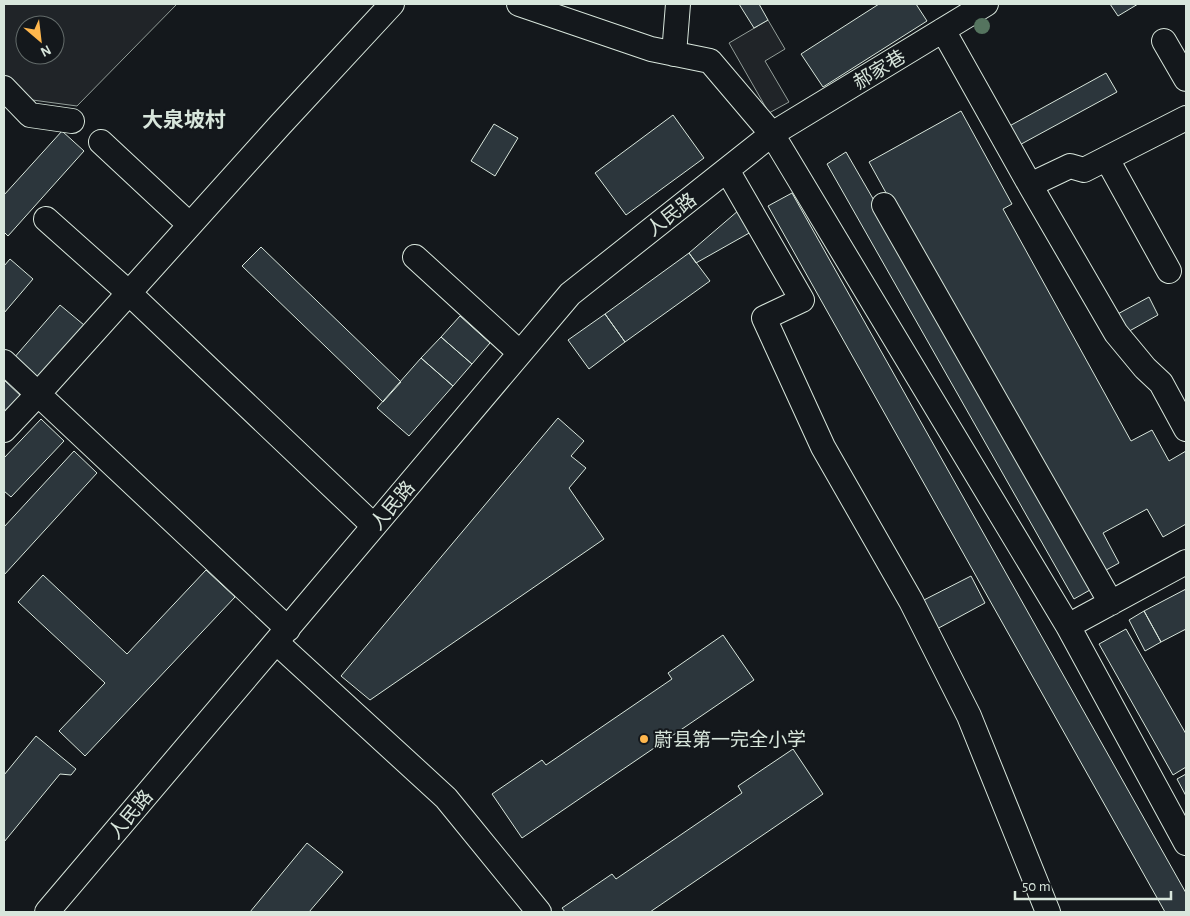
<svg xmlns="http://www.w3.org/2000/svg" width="1190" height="916" font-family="'Alegreya Sans','Noto Sans SC',sans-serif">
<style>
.green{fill:#202428;stroke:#939e99;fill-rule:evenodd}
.building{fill:#2c363c;stroke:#d8e6dc}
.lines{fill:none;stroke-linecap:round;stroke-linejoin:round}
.minor-casing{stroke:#d8e6dc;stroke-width:26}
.minor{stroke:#14181c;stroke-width:24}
.tree{fill:#55745f}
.poi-dot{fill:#ffb74d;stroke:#14181c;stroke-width:2}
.labels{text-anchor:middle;stroke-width:4;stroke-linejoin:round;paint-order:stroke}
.street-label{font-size:19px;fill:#d8e6dc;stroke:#14181c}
.poi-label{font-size:19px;fill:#d8e6dc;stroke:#14181c;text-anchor:start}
.quarter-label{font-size:21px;font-weight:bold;fill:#d8e6dc;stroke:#14181c}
</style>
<rect width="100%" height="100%" fill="#14181c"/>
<path class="green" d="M4,4h173l-100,102 -52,-7 -21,-21zM25,25h30v30h-30z
M768,20l17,29 -20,12 24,41 -20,11 -40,-70z"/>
<path class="building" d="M739,4h20l9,16 -14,8z
M879,4h37l11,17 -104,66 -22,-33z
M1110,4h28l-20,12z
M1106,73l11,19 -103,56 -10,-19z
M961,111l51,93 -9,5 128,232 21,-11 17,31 17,-10v73l-23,13 -16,-28 -44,24 16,30 -22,12 -228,-413z
M673,115l31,43 -78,57 -31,-42z
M494,124l24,14 -23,38 -24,-15z
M62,131l22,20 -76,85 -4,-4v-37z
M846,152l251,434 -23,13 -247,-435z
M792,193l394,700v19h-21l-397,-706z
M739,210l12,22 -55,31 -7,-10z
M261,247l140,135 -18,20 -141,-136z
M689,253l21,28 -85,61 -20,-28z
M10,259l23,20 -29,34v-47z
M1149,297l9,18 -34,19 -10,-18z
M60,305l24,20 -48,54 -23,-20z
M605,314l20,28 -36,27 -21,-29z
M460,316l30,27 -18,21 -31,-27z
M441,337l31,27 -19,22 -32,-28z
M421,358l32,28 -44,50 -32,-28z
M4,380l18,17 -18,19z
M558,418l26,23 -13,15 15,12 -17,20 35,51 -234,161 -29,-24z
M41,419l23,22 -53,56 -7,-6v-33z
M74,451l23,22 -93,102v-48z
M206,570l29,27 -150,159 -26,-25 46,-48 -87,-81 25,-27 84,79z
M971,576l14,27 -50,27 -15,-28z
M1186,589v40l-25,13 -17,-31z
M1144,611l17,31 -16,9 -16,-31z
M1126,629l60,105v33l-13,8 -74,-131z
M723,635l31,45 -232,158 -30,-44 50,-34 4,5 126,-86 -4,-6z
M36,736l40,33 -5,6 -11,-1 -56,68v-67z
M793,749l30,45 -173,118h-85l-3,-4 50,-34 4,5 126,-86 -4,-7z
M1186,774v22l-9,-17z
M307,843l36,29 -34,40h-59z"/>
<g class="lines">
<g class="minor-casing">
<path id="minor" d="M519,4l132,45 59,12 62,73 296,492 118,217
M943,30l87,155 40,-19 14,4 102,-52
M1164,41l22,38
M674,54l4,-50
M4,88l26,27 42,6
M101,142l89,83
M1107,159l62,112
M727,170l75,130 -38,18 59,129 88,154 58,115 79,196
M1030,185l86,148 29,35 16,15 25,46
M884,205l227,398
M46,219l83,74 245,233
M415,257l105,96
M4,362l284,267
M4,430l34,-36 242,-269 112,-121
M1068,626l118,-64
M276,642l170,156 93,114
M47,912l229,-270 294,-348 202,-160 214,-130"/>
</g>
<use href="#minor" class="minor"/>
</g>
<circle class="tree" cx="982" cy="26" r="8"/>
<circle class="poi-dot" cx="644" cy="739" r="5"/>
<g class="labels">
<g class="street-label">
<text transform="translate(879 69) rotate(-31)" y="7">郝家巷</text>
<text transform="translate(671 214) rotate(-38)" y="7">人民路</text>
<text transform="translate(392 505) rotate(-50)" y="7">人民路</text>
<text transform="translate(130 814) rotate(-50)" y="7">人民路</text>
</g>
<g class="poi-label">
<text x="654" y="746">蔚县第一完全小学</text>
</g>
<g class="quarter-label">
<text x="184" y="127">大泉坡村</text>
</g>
</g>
<rect width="1190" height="916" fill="none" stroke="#d8e6dc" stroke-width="10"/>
<g transform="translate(40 40) rotate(152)"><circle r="24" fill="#14181c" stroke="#626a69"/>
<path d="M0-4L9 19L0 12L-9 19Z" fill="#ffb74d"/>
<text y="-8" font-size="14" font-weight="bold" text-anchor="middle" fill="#d8e6dc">N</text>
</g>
<path d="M1015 891v8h156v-8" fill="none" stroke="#d8e6dc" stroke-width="2.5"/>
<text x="1022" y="891" font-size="15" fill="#d8e6dc" stroke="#14181c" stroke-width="4" paint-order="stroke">50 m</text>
</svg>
